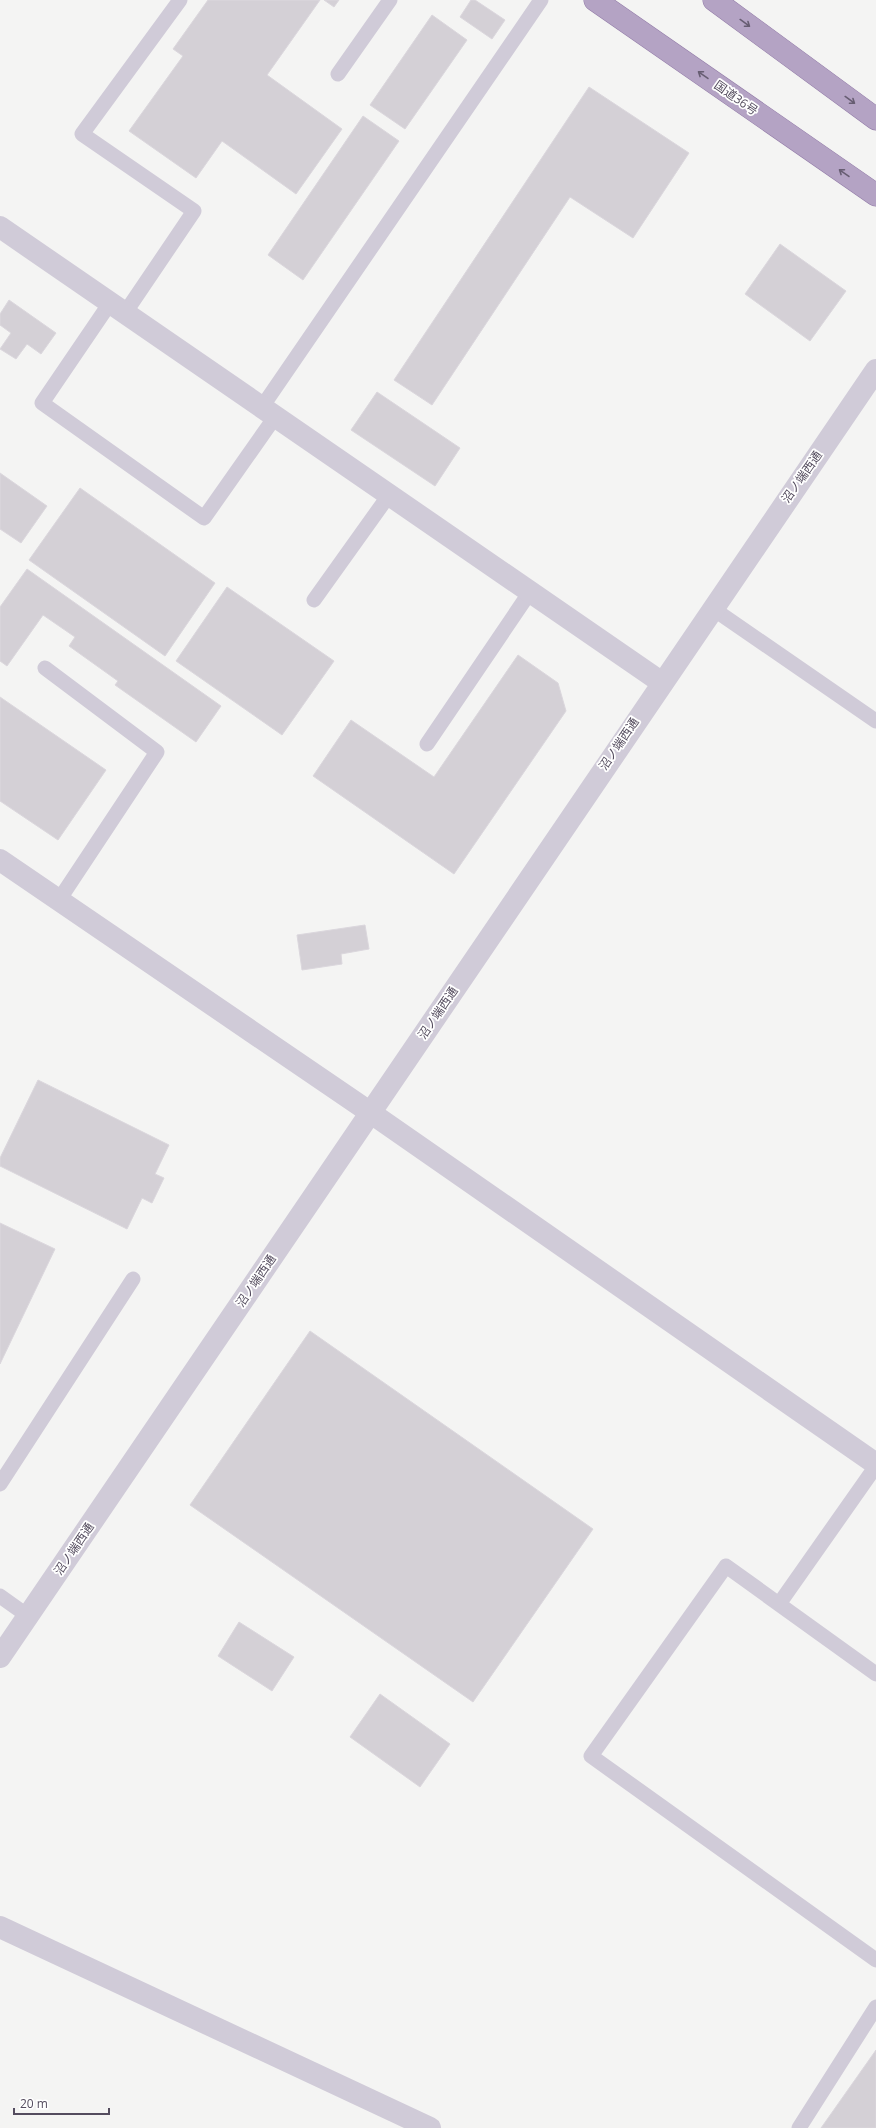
<svg xmlns="http://www.w3.org/2000/svg" width="876" height="2128" font-family="'Open Sans','Noto Sans JP',sans-serif">
<style>
.building{fill:#d4d0d6;stroke:#dbd7dd}
.lines{fill:none;stroke-linecap:round;stroke-linejoin:round}
.trunk-casing{stroke:#927ba7;stroke-width:23}
.service{stroke:#d0cbd8;stroke-width:15}
.minor{stroke:#d0cbd8;stroke-width:22}
.trunk{stroke:#b4a3c4;stroke-width:22}
.oneway{stroke:#675d72}
.labels{text-anchor:middle;stroke-width:3.5;stroke-linejoin:round;paint-order:stroke}
.street-label{font-size:12px;fill:#544c5e;stroke:#fff}
</style>
<rect width="100%" height="100%" fill="#f4f4f3"/>
<path class="building" d="M208,0h112l-53,75 75,54 -46,65 -74,-53 -26,37 -67,-47 54,-75 -10,-7z
M324,0h15l-5,7z
M471,0h4l30,20 -13,19 -32,-22z
M432,15l35,25 -62,89 -35,-24z
M589,87l100,66 -56,85 -63,-41 -138,208 -38,-25z
M363,116l36,25 -96,139 -35,-25z
M780,244l66,47 -36,50 -65,-47z
M9,300l47,33 -15,21 -14,-10 -11,15 -16,-10 11,-16 -11,-8v-11z
M377,392l83,56 -25,38 -84,-56z
M0,473l47,33 -26,37 -21,-14z
M80,488l135,95 -50,73 -136,-96z
M27,569l194,137 -25,36 -81,-57 3,-4 -49,-35 6,-9 -32,-22 -36,51 -7,-5v-54z
M227,587l107,74 -52,74 -106,-74z
M518,655l40,28 8,28 -112,163 -141,-98 38,-56 83,57z
M0,697l106,73 -48,70 -58,-39z
M365,925l4,24 -28,5 1,10 -40,6 -5,-35z
M38,1080l131,65 -14,29 9,4 -12,25 -10,-5 -15,31 -127,-63v-8z
M0,1223l55,26 -55,115z
M310,1331l283,198 -120,173 -283,-197z
M239,1622l55,35 -22,34 -54,-35z
M380,1694l70,50 -30,43 -70,-50z
M876,2050v78h-55z"/>
<g class="lines">
<g class="trunk-casing">
<path id="trunk" d="M595,0l281,195
M714,0l162,119"/>
</g>
<path class="service" d="M338,74l52,-74
M110,303l-68,100 162,115 71,-101
M125,313l69,-102 -112,-77 98,-134
M262,407l279,-407
M314,600l75,-105
M712,608l164,113
M45,668l112,84 -98,148
M427,744l103,-152
M0,1484l133,-205
M0,1596l28,20
M779,1604l97,-138
M876,1674l-150,-108 -135,190 285,204
M799,2128l77,-121"/>
<path class="minor" d="M0,227l661,455
M0,860l371,253 505,351
M0,1657c293,-429 582,-860 876,-1287
M0,1927l430,201"/>
<use href="#trunk" class="trunk"/>
</g>
<defs><path id="oneway-shaft" d="M-6 0H5M1.5-3L5.5 0L1.5 3" fill="none" stroke-width="1.6" stroke-linecap="round" stroke-linejoin="round"/></defs>
<g class="oneway">
<use href="#oneway-shaft" transform="translate(745 23) rotate(36)"/>
<use href="#oneway-shaft" transform="translate(703 75) rotate(-145)"/>
<use href="#oneway-shaft" transform="translate(850 100) rotate(36)"/>
<use href="#oneway-shaft" transform="translate(844 173) rotate(-145)"/>
</g>
<g class="labels">
<g class="street-label">
<text transform="translate(736 98) rotate(35)" y="4">国道36号</text>
<text transform="translate(802 477) rotate(-55)" y="4">沼ノ端西通</text>
<text transform="translate(619 744) rotate(-56)" y="4">沼ノ端西通</text>
<text transform="translate(438 1013) rotate(-56)" y="4">沼ノ端西通</text>
<text transform="translate(256 1281) rotate(-56)" y="4">沼ノ端西通</text>
<text transform="translate(74 1549) rotate(-56)" y="4">沼ノ端西通</text>
</g>
</g>
<path d="M14 2108v6h95v-6" fill="none" stroke="#544c5e" stroke-width="2"/>
<text x="20" y="2108" font-size="12" fill="#544c5e" stroke="#ffffff" stroke-width="3" paint-order="stroke">20 m</text>
</svg>
